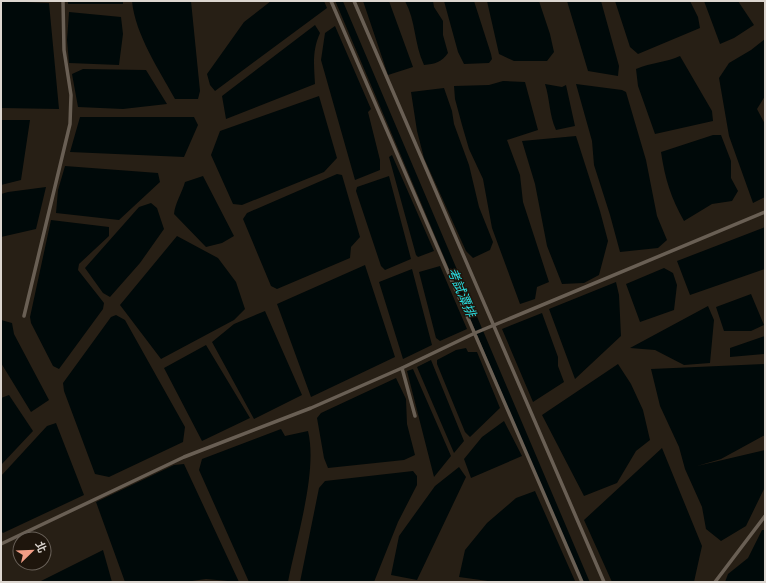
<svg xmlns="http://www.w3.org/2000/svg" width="766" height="583" font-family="Jost,'Noto Sans TC',sans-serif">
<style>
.water{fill:#000909}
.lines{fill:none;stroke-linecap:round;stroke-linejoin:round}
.canal{stroke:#000909;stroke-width:7}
.service{stroke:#695f54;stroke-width:3.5}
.labels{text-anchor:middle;stroke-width:3;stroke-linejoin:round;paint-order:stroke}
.water-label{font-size:13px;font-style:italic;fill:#2adee1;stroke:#1e150c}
</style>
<rect width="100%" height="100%" fill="#271f15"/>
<path class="water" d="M1,1l48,2 10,106 -58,-1z
M68,1h55v3h-55z
M132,1h59l9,90 -2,8h-23c-16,-29 -40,-65 -43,-98z
M271,1h53l3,7 -112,83 -5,-6 -3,-11 37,-52z
M363,1h26l24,66 -25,8z
M405,1h28l1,6 9,14v14l5,18c-6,9 -13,11 -24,12 -10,-21 -8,-44 -19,-64z
M444,1h30l17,53 1,5 -3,4 -25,1 -6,-12z
M487,1h52l11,33 4,18 -7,9h-33l-15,-7z
M567,1h34l18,65 -1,10 -30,-5z
M615,1h75l8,16 2,11 -62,26 -8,-7z
M704,1h34l16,24 -20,13 -14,6z
M69,12l52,5 2,17 -4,31 -50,-2 -2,-23z
M315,25l5,8c-8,18 -6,32 -5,51l-89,35 -4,-23z
M335,26l36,83 -3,3 12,48v10l-25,10 -34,-120 4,-27z
M765,39v57l-8,13 8,15v73l-12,6 -24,-67 -10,-58 10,-15 22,-13z
M680,56l32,55 1,10 -58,13 -17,-48 -2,-17c16,-7 29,-6 44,-13z
M83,69l63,1 21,34 -44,5 -45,-2 -6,-33z
M503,81l22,1 13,48 -31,10 13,35 3,27 26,80 -12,5 -2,12 -15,5 -28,-76 -9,-49 -14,-30 -7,-24 -7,-26 -1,-13 35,-1z
M545,84l17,3 4,-2 9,41 -19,4c-7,-15 -6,-31 -11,-46z
M576,84l46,6 4,2 20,68 11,56 10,24 -9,8 -38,4 -10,-37 -16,-50 -2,-24z
M444,88l8,23 2,13 15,41 10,42 14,35 -3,8 -17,8 -7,-7 -42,-93 -7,-27 -6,-39z
M319,96l18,62 -13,14 -82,33 -9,-1 -22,-49 9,-24z
M80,117h114l4,8 -14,32 -114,-5z
M1,120h29l-9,60 -20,5z
M713,135h8l10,26v17l7,13 -6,10 -20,3 -28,17c-13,-23 -19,-42 -23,-69z
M576,136l24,75 8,30 -9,34 -15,8 -22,1 -15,-38 -12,-62 -13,-43z
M392,155l42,96 -16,6 -2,-2 -27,-98z
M65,166l93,7 2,9 -41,38 -63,-7 2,-23z
M337,174l5,1 18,62 -9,10 -1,11 -73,31 -6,-3 -28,-67 4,-6z
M203,176l31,60 -12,7 -16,4 -32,-33c1,-11 8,-21 11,-32z
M389,176l22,83 -26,11 -4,-4 -25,-75 1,-4z
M46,187l-10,42 -35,8v-43l7,-2z
M151,203l6,5 7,21 -24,34 -30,34 -7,-4 -18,-25 54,-61z
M51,220l58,7v9l-30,28 -1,6 26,33 -1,6 -44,60 -6,-3 -22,-43 -1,-6z
M765,227v42l-75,26 -13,-34z
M177,236l41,22 18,24 9,27 -11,11 -73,39 -41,-54z
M365,265l30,92 -84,40 -34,-93z
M440,266l27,63 -27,12 -4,-3 -17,-66z
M664,268l9,5 4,12 -3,25 -34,12 -14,-38z
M412,269l20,76 -29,14 -24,-77z
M616,282l3,13 2,41 -46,43 -26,-70z
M751,294l13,31 -13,6h-27l-8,-24z
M708,306l6,14 -4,43 -26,2 -29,-15 -25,-2z
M265,311l37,84 -48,24 -42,-77 22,-18z
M542,313l16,44v9l6,16 -31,20 -31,-73z
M116,315l9,5 60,107 -2,15 -74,35 -14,-3 -31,-83 -1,-8 48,-66z
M1,320l11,3 2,11 35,66 -18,12 -30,-49z
M765,336v18l-35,3v-9z
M206,345l44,73 -48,23 -38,-73z
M466,348l2,4h9l23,56 -30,29 -5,-5 -28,-68v-4l19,-10z
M431,360l33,81 -10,12 -37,-86z
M618,364l13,20 12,26 7,30 -14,11 -19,32 -33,13 -42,-81z
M765,364v71l-44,24 -24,7 68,-16v37l-19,39 -25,15 -15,-12 -4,-22 -17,-38 -6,-22 -19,-41 -9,-37z
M413,369l38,87 -17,21 -27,-106z
M396,378l10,21 1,25 8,31 -11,5 -76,8 -4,-10 -7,-40 4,-5z
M9,395l24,36 -32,34v-67z
M504,421l18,35 -51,22 -7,-19 18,-22z
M56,423l28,72 -81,38 -2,-2v-55l46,-50z
M281,429l4,7 23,-5c10,40 -12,109 -20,151h-39l-50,-112 3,-11z
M662,448l40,98 -8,36h-82l-28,-62z
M184,464l55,118 -33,-3 -21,3h-60l-29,-80 78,-37z
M459,467l7,10 -49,103 -26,-5 8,-39 36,-50z
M413,471l4,5v9l-19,37 -24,60h-74l19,-94 6,-7z
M535,491l40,90 -80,1 -36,-5 6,-27 22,-27 29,-25z
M762,530h3v52h-40l3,-8 20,-16z
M103,550l9,32h-73z"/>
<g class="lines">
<path class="canal" d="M339,1l247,581"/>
<path class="service" d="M331,1l251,581
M354,1l250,581
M24,316l46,-192 1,-29 -7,-45 -1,-49
M402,368l13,48
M1,544l183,-87 127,-49 91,-40 73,-35 290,-121
M715,582l50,-66"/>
</g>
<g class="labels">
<g class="water-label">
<text transform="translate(462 292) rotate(67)" y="5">考試潭排</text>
</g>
</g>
<rect width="766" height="583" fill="none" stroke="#dcd6d0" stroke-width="4"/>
<g transform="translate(32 551) rotate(67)"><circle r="19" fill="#1e150c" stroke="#6a625a"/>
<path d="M0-3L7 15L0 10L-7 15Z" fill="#f49e86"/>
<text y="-6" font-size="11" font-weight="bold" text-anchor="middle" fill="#dcd6d0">北</text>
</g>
</svg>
